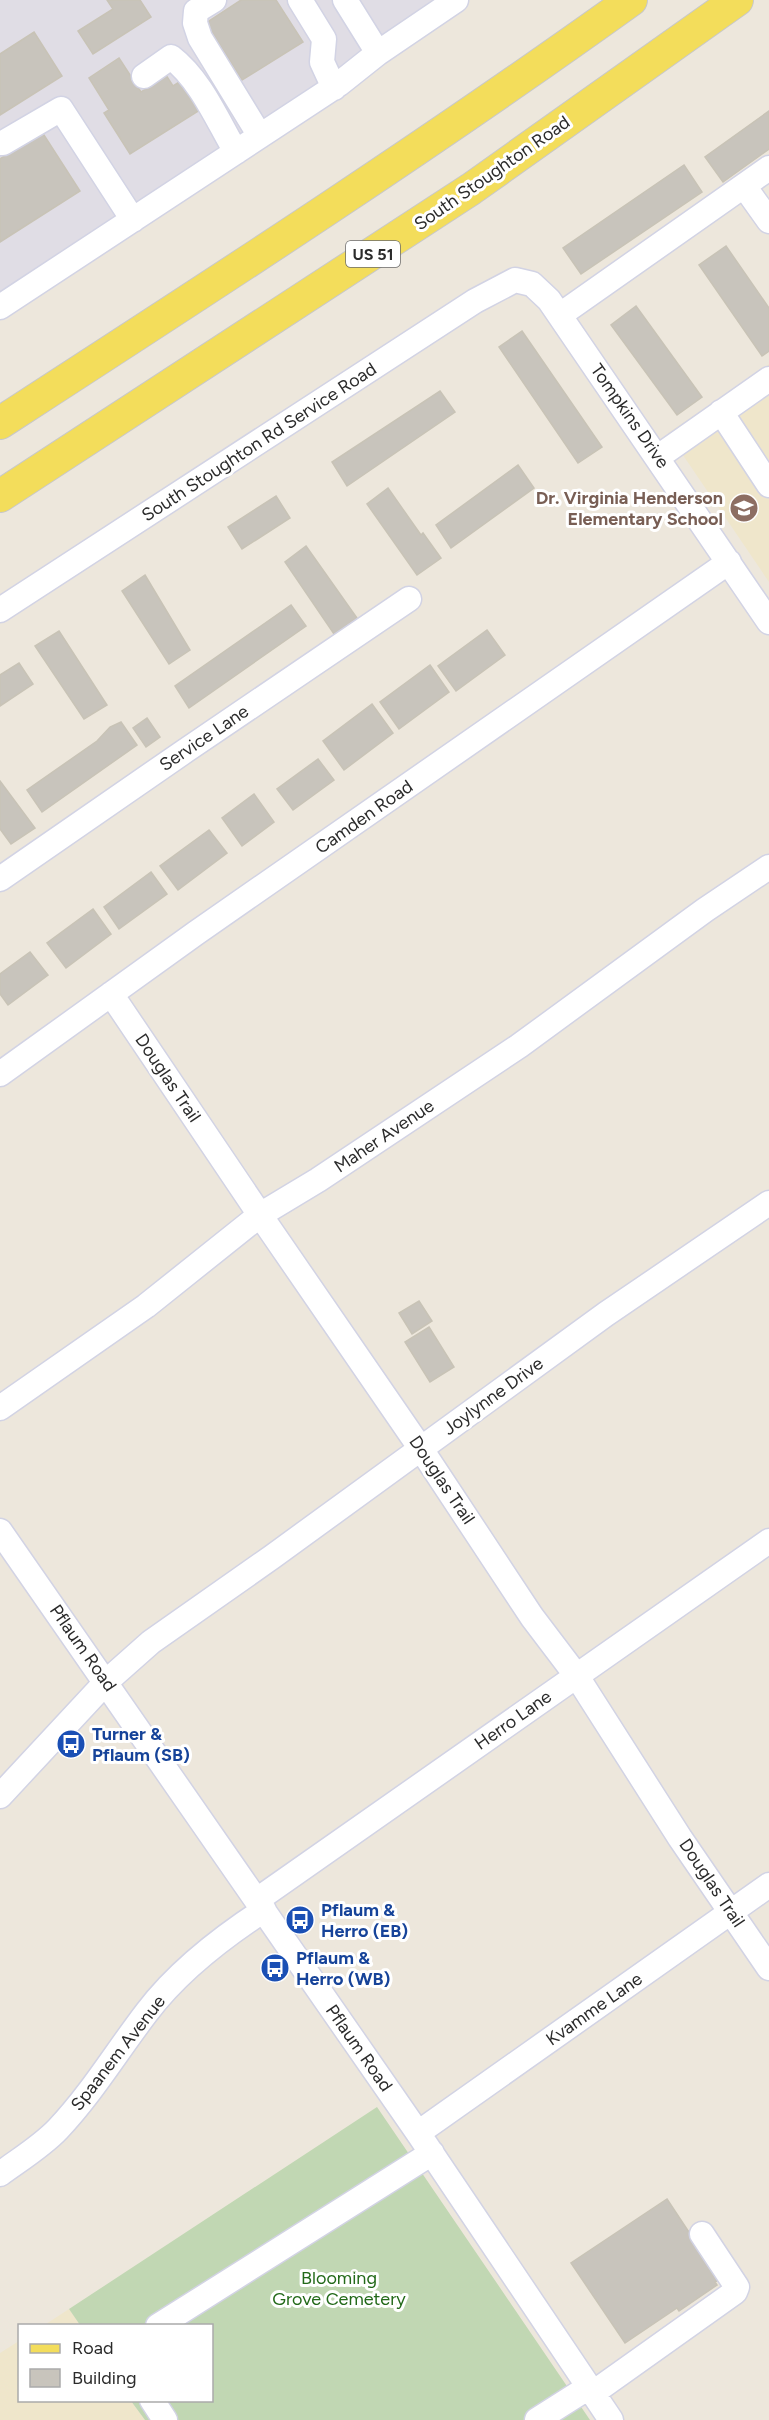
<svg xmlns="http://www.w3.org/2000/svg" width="769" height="2420" font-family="Figtree,sans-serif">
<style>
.industrial{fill:#e0dde5}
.education{fill:#efe6cb}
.cemetery{fill:#c1d7b3}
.building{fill:#c8c4bc;stroke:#c8c3b6;stroke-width:1.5}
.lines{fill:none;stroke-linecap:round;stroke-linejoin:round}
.minor-casing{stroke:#d2d3e4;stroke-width:27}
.major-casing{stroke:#c8c8c8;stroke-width:34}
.minor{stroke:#fff;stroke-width:24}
.major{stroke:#f3dd5b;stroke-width:32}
.labels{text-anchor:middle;stroke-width:6;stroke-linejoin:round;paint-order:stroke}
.shield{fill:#fff;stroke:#6b6b6b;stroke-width:1.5}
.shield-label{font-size:16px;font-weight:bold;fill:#2b2b2b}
.street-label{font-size:18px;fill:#2b2b2b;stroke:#fff}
.education-label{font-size:18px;font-weight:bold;fill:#785e54;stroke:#fff;text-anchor:end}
.transit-label{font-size:18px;font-weight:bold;fill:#164399;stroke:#fff;text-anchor:start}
.park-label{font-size:18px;fill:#226919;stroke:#fff}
</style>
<rect width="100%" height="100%" fill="#ede7dc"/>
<path class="industrial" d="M0,0h456l-456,307z"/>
<path class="education" d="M769,364v218l-101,-149z
M69,2309l11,16 -37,1z
M19,2341l1,59 111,1 14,19h-145v-67z"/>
<path class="cemetery" d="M377,2107l213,313h-445l-14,-19 81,-1v-74l-132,-1 -11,-16z"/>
<path class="building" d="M107,0h33l11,17 -58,37 -15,-23 35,-22z
M241,0h35l27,42 -61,38 -36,-57z
M34,32l28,44 -62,39v-61z
M119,58l22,34 25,-17 7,11 11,-7 19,29 -73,46 -26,-41 5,-3 -20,-32z
M769,111v38l-46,33 -18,-25z
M42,132l38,59 -80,51v-83z
M684,165l18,27 -121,82 -18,-26z
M726,246l43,62v43l-7,5 -63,-91z
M636,306l66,91 -25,18 -66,-90z
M522,331l80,116 -24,16 -79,-116z
M440,391l15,21 -108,74 -15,-24z
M518,465l16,23 -83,60 -15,-23z
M388,488l33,47 2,-2 18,25 -24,17 -50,-71z
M276,496l14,22 -48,31 -14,-22z
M306,546l51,72 -23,16 -49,-72z
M145,575l45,75 -21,14 -47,-73z
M291,605l15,21 -117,82 -14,-22z
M487,630l18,25 -49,36 -18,-25z
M59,631l48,74 -23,14 -49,-73z
M19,663l14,21 -33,22v-31z
M430,665l19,27 -50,37 -19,-27z
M372,704l21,29 -49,37 -21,-29z
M147,718l13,19 -14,10 -13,-19z
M121,722l16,23 -95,67 -15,-22 70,-49 13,-14z
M318,759l16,21 -41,30 -16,-21z
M0,781l35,47 -24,16 -11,-15z
M254,794l20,28 -32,24 -20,-28z
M209,830l18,23 -49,37 -18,-24z
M151,872l16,22 -48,35 -15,-22z
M93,909l18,25 -45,34 -19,-25z
M30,952l18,23 -40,30 -8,-11v-20z
M419,1301l13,20 -20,13 -13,-21z
M429,1327l25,40 -24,15 -25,-40z
M667,2199l53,80 -5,3 2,3 -38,26 -2,-3 -52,35 -54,-80z"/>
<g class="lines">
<g class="minor-casing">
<path id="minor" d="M214,0l-18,11 -1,12 5,15 60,98
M300,0l24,39 -2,23 12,26
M345,0l33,53
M144,76l27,-19c30,23 46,63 65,95
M0,143h3l58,-34 72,111
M744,186l25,35
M0,307l339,-223 39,-31 78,-53
M560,315l209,-147
M721,412l48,73
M658,457l111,-78
M0,610l475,-309 40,-21 17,4 17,16 220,322
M0,879l185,-128 224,-152
M111,994l149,221 161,234 111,168 44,58 104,163 89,130
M0,1074l196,-141 533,-371
M0,1408l146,-102 114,-91 58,-35 201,-134 186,-136 64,-43
M0,1531l418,602 193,287
M0,1796l107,-115 44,-39 121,-85 334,-243 163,-111
M257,1900l512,-359
M418,2133l351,-248
M0,2174c19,-14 42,-28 58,-45 34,-36 59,-78 89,-117 31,-41 74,-74 117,-102
M158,2326l274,-173
M593,2393l142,-101 2,-5 -35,-53
M152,2400l13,20
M537,2420l52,-33"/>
</g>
<g class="major-casing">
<path id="major" d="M0,423c213,-138 425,-275 631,-423
M0,496l471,-307 266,-189"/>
</g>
<use href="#minor" class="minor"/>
<use href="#major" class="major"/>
</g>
<defs>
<g id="school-disc" transform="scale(1.5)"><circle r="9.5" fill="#8d6e63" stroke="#fff"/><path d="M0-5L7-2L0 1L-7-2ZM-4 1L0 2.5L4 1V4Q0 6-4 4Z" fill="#fff"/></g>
<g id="bus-disc" transform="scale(1.5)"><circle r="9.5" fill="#1a4fb4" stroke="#fff"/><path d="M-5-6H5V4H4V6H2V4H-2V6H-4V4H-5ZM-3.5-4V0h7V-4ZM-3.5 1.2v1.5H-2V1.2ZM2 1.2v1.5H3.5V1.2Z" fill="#fff"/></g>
</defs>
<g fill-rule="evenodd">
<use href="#school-disc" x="744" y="508"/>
<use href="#bus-disc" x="71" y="1744"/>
<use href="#bus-disc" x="300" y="1920"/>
<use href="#bus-disc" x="275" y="1968"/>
</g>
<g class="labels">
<rect class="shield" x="346" y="241" width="54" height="26" rx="4.5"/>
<g class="shield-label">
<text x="373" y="260">US 51</text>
</g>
<g class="street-label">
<text transform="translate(492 173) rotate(-35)" y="6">South Stoughton Road</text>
<text transform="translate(630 416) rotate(55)" y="6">Tompkins Drive</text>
<text transform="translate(259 442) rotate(-33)" y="6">South Stoughton Rd Service Road</text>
<text transform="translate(204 738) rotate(-34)" y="6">Service Lane</text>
<text transform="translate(364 817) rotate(-35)" y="6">Camden Road</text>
<text transform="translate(168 1078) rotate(56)" y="6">Douglas Trail</text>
<text transform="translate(384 1136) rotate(-34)" y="6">Maher Avenue</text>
<text transform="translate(493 1396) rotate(-36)" y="6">Joylynne Drive</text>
<text transform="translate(442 1480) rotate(56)" y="6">Douglas Trail</text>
<text transform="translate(83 1648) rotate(55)" y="6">Pflaum Road</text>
<text transform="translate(513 1720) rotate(-35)" y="6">Herro Lane</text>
<text transform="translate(712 1883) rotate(56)" y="6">Douglas Trail</text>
<text transform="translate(594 2009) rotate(-35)" y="6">Kvamme Lane</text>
<text transform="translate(359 2048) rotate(55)" y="6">Pflaum Road</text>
<text transform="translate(118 2053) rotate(-52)" y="6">Spaanem Avenue</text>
</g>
<g class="education-label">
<text x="723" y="504">Dr. Virginia Henderson<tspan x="723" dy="21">Elementary School</tspan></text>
</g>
<g class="transit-label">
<text x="92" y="1740">Turner &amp;<tspan x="92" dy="21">Pflaum (SB)</tspan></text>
<text x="321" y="1916">Pflaum &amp;<tspan x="321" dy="21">Herro (EB)</tspan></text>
<text x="296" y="1964">Pflaum &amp;<tspan x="296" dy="21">Herro (WB)</tspan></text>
</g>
<g class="park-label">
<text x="339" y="2284">Blooming<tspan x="339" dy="21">Grove Cemetery</tspan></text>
</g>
</g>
<rect x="18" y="2324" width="195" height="78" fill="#ffffff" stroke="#aaaaaa" stroke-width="1.5"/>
<rect x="30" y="2344" width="30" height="9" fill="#f3dd5b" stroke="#aaaaaa" stroke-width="1.5"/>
<text x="72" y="2354" font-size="18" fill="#2b2b2b">Road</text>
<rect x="30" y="2369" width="30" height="18" fill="#c8c4bc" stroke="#aaaaaa" stroke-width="1.5"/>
<text x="72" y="2384" font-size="18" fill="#2b2b2b">Building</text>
</svg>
